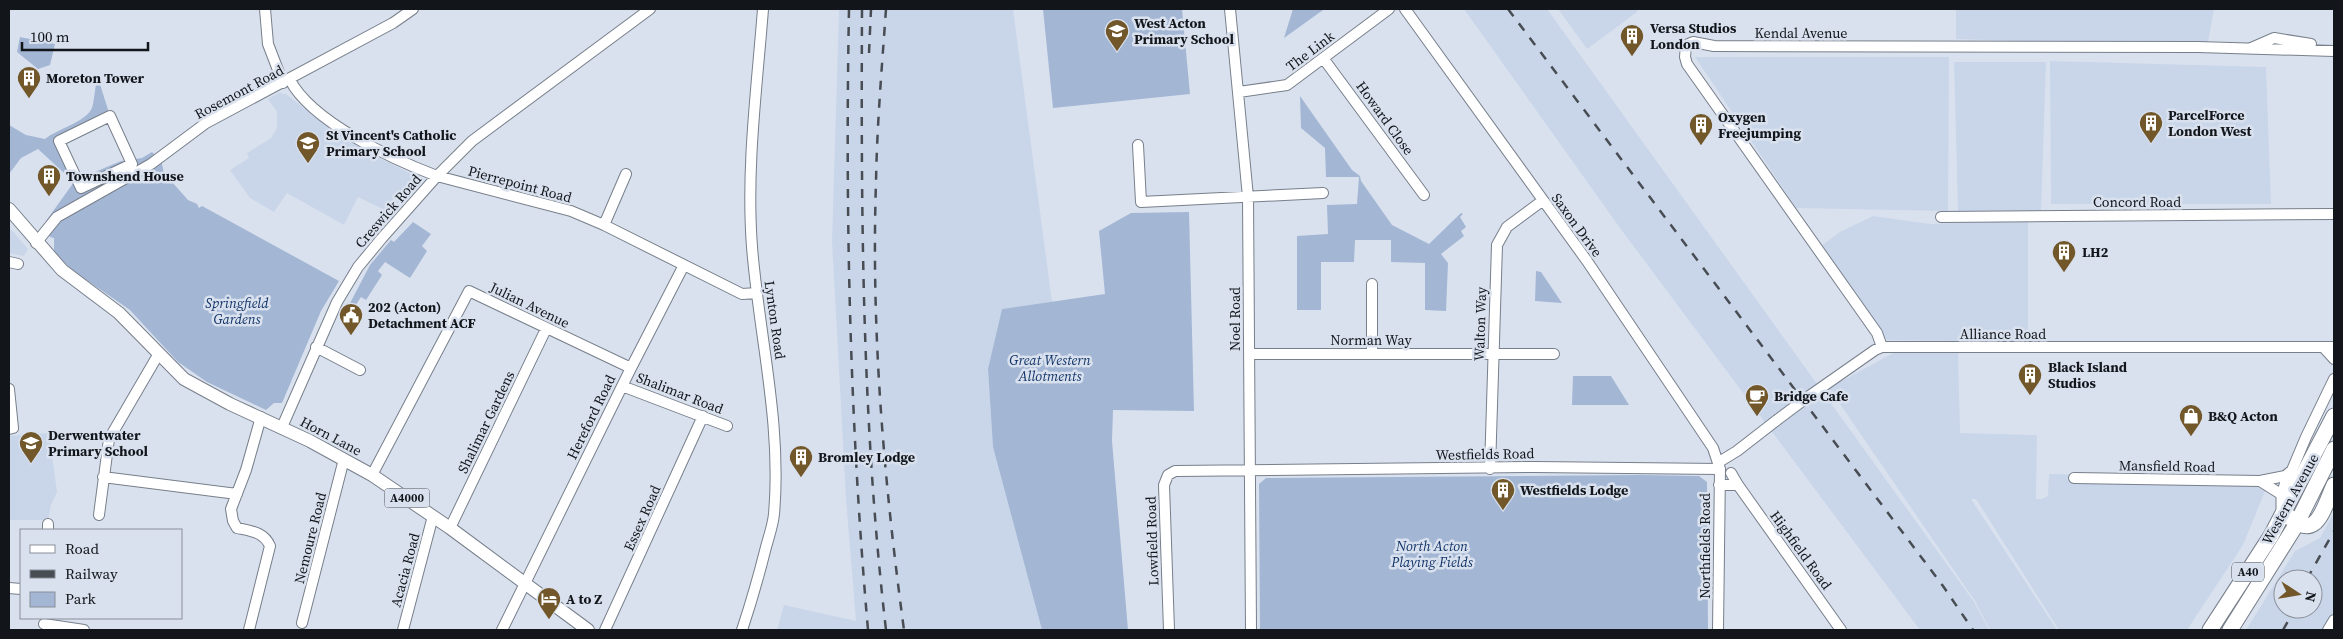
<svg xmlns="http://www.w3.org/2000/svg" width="2343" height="639" font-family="'Source Serif 4',serif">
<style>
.built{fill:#c9d6e9;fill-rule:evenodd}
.green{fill:#a3b6d4}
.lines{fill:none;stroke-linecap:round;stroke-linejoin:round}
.minor-casing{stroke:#777f8b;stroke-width:12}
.major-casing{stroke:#777f8b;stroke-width:14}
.highway-casing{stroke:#777f8b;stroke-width:17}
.minor{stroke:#fff;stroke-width:10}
.major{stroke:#fff;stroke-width:12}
.highway{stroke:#fff;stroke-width:15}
.rail{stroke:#484c53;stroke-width:2.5;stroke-dasharray:9 9;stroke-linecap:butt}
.minor-bridge-casing{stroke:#777f8b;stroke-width:12;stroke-linecap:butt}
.minor-bridge{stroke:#fff;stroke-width:10}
.labels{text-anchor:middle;stroke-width:5;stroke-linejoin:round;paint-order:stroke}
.shield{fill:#d9e1ee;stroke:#4e525a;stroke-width:1}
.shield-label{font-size:12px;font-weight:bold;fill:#12151a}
.poi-label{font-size:14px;font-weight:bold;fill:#12151a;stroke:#d9e1ee;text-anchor:start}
.street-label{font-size:14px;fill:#12151a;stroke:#d9e1ee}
.park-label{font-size:14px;font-style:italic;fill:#133569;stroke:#d9e1ee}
</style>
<rect width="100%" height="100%" fill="#d9e1ee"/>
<path class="built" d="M839,9h174l39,293 -50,7 -14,61 5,77 49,183h-265l7,-25 72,16 -10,-122 -14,-258z
M1464,9h83l427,593 15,28h-69l-300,-402z
M1558,9h79v3l-50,37z
M1956,9h258l-7,38 -251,-8z
M1695,57h254l-1,154 -152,-3z
M2050,61l216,6 5,137h-220z
M1954,62h92l-5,151 -83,-2z
M279,93l7,1 33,26 60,38 33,16 4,9 -25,30 -33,-16 -14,28 -57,-32 -13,19 -24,-14 -20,-28 19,-12 -2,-5 24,-15 6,-10v-16l-9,-13z
M1873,216l57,8 98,-3v121l-141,-2 -66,-94 19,-14z
M9,227l19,22 -4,7 -15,-3z
M1897,351h61l2,82 77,2 -1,64h6l6,-3 1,-22 221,5 -27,66 -56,85h-128l-83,-131h-5l86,131h-67l-15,-29 -146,-213z
M49,433l8,59 -6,13 -3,15h-39v-84z
M2334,513v117h-88l49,-79 25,-13zM2283,579h30v30h-30z"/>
<path class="green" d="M1043,9h139l8,85 -137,14z
M1293,9h35l-5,1 -39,28z
M20,37l35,7 -5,21 -12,4 -21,-17z
M97,80l2,1 10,32 -47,27 13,32 8,5 38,-16 21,-3 10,-6 9,8 3,13 24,27 9,4 2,4 3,-2 137,75 -18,30 -39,92h-8l-8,7 -59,-28 -29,-20 -48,-52 -55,-38 -21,-18v-16l-4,-1 -4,-16 28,-39 -36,-33 -17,9 -12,16v-49l17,10 19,4c12,-10 41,-17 47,-31 2,-5 3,-21 5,-28z
M1300,96l52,74 8,6 1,5 31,44 37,19 32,-31 2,1 -3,3 6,10 -5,4 3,5 -23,18 7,9 -2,48 -21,-1v-47l-34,-1v-22h-36l-1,22h-33v48h-24v-74l31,-2 -1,-29 30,-1 2,-27h-33l-1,-29 -24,-20z
M1189,212l5,199 -81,-1 -1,31 16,189h-86l-49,-183 -5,-78 14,-60 103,-15 -6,-63 32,-18z
M413,222l18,12 -9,12 5,5 -17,27 -25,-16 -7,9 4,4 -16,25 -5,-3 -9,14 -4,-4 22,-42 21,-25 3,2z
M1536,271l5,1 21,31 -27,-2z
M1573,376h38l18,29h-57z
M1639,475l60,1 8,6 1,148h-448l-1,-146 7,-6z"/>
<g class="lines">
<g class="minor-casing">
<path id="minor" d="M265,9l3,35 15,39
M1230,9l18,188 3,433
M1405,9l182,252 126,187 7,21 -2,161
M2251,48l23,-10 37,6
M1323,58l101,137
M290,80c22,42 102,79 147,96l134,35 33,14 138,69 15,-1
M1239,92l48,-7 102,-76
M110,116l22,48 -51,24 -22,-47z
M1138,145l3,57 182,-9
M1941,217l393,-3
M604,225l22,-51
M36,243l21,-26 94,-53 55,-41 187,-100 20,-14
M9,262l9,2
M316,347l44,23
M1882,347l-5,-14 -190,-269 -2,-7 1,-12 7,-3 21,4 484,1 136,4
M2324,348l10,11
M1249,354h305
M1372,354v-70
M622,386l105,40
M9,389l4,39 -4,1
M1805,399l70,-49 7,-3h452
M282,427l55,-125 21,-35 24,-29 55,-62 35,-35 178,-132
M1719,462l18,-11 40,-31
M1490,469l7,-224 10,-18 35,-26
M1731,473l7,12
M372,475l97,-184 162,77
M103,477l134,17
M2074,478l186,3 30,-6 16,-38 28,-58
M2260,481l24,15
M1719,485h19l103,145
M99,515l10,-76 49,-84
M450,528l96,-199
M48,530v-6
M9,588l12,1
M302,623l42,-164
M44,624l40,6
M249,630l21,-84c-6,-14 -19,-15 -33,-18l-4,-7 -2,-12 15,-39 15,-53
M403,630l30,-114
M502,630l129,-262 53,-103
M605,630l98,-214
M742,630c9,-27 17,-55 24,-83 3,-11 7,-22 8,-33 8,-91 -15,-178 -22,-267 -6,-79 5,-160 11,-238
M1169,630l-5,-145 4,-10 7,-4 359,-4 186,2
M2328,630l6,-10"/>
</g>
<g class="major-casing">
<path id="major" d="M9,209l53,61 57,43 65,66 46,25 80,37 62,34 78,53 138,102"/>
</g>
<g class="highway-casing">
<path id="highway" d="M2290,475l-6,21v16c32,33 38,0 50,-27
M2210,630l61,-94 63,-120
M2230,630l66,-105 38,-76"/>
</g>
<use href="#minor" class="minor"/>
<use href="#major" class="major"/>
<use href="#highway" class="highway"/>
<path class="rail" d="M849,9c-4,207 1,415 19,621
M862,9c-1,207 0,415 24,621
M886,9c-4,57 -9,115 -10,173 -5,150 8,300 28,448
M1508,9l435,577 30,44
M869,53l2,-44
M2307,579l27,-48
M2283,630l12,-21"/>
<g class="minor-bridge-casing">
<path id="minor-bridge" d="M1777,420l28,-21"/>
</g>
<use href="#minor-bridge" class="minor-bridge"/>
</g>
<defs>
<g id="school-pin" transform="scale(1.25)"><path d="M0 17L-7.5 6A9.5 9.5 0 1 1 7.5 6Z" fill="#715729" stroke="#d9e1ee"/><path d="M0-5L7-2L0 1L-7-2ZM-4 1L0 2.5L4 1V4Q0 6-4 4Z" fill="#fff"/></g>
<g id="building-pin" transform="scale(1.25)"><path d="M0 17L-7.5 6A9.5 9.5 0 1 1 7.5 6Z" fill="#715729" stroke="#d9e1ee"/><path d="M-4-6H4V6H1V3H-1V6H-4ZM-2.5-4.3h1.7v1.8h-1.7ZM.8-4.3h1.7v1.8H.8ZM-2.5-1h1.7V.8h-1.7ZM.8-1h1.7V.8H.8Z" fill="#fff"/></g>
<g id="civic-pin" transform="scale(1.25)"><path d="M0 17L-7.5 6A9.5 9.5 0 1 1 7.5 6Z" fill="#715729" stroke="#d9e1ee"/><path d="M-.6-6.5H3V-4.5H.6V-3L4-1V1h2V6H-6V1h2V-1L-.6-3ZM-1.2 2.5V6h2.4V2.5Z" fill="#fff"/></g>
<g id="cafe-pin" transform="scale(1.25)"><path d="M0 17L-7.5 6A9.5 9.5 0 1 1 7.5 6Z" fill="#715729" stroke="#d9e1ee"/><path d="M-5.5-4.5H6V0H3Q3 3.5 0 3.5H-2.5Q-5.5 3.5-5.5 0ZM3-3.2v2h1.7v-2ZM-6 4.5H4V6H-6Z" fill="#fff"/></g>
<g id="shop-pin" transform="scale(1.25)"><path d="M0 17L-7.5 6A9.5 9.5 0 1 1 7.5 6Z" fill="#715729" stroke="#d9e1ee"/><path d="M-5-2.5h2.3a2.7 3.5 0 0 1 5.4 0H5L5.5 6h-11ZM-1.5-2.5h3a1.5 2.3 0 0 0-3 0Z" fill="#fff"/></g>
<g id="hotel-pin" transform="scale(1.25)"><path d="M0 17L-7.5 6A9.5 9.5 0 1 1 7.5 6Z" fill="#715729" stroke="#d9e1ee"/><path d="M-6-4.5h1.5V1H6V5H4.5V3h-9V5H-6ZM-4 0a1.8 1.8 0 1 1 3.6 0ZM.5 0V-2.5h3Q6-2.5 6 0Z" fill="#fff"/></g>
</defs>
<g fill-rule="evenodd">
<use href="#school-pin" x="1117" y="31"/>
<use href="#building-pin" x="1632" y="36"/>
<use href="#building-pin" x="29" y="78"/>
<use href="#building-pin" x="2151" y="123"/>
<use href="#building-pin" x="1701" y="125"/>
<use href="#school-pin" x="308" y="143"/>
<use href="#building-pin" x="49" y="176"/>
<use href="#building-pin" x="2064" y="252"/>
<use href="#civic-pin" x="351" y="315"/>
<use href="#building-pin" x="2030" y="375"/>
<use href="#cafe-pin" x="1757" y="396"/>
<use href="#shop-pin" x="2191" y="416"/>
<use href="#school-pin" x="31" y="443"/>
<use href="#building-pin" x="801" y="457"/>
<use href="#building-pin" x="1503" y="490"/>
<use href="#hotel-pin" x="549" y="599"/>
</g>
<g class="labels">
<g class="shield">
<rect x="384.5" y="488.5" width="45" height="19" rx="4"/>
<rect x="2232" y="562.5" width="32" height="19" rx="4"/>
</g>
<g class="shield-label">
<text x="407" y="502">A4000</text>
<text x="2248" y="576">A40</text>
</g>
<g class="poi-label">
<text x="1134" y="28">West Acton<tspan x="1134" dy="16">Primary School</tspan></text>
<text x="1650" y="33">Versa Studios<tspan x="1650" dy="16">London</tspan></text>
<text x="46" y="83">Moreton Tower</text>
<text x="2168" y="120">ParcelForce<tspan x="2168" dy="16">London West</tspan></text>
<text x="1718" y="122">Oxygen<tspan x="1718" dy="16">Freejumping</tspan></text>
<text x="326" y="140">St Vincent's Catholic<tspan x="326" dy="16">Primary School</tspan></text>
<text x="66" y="181">Townshend House</text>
<text x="2082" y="257">LH2</text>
<text x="368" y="312">202 (Acton)<tspan x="368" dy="16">Detachment ACF</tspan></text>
<text x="2048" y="372">Black Island<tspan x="2048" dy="16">Studios</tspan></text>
<text x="1774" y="401">Bridge Cafe</text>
<text x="2208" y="421">B&amp;Q Acton</text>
<text x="48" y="440">Derwentwater<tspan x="48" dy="16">Primary School</tspan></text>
<text x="818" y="462">Bromley Lodge</text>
<text x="1520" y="495">Westfields Lodge</text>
<text x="566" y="604">A to Z</text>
</g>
<g class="street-label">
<text x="1801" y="38">Kendal Avenue</text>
<text transform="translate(1310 51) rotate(-37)" y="5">The Link</text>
<text transform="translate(239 92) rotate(-28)" y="5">Rosemont Road</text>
<text transform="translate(1385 118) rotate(54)" y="5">Howard Close</text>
<text transform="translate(520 184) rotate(15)" y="5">Pierrepoint Road</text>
<text x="2137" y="207">Concord Road</text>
<text transform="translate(388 211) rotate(-49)" y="5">Creswick Road</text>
<text transform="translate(1577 225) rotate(54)" y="5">Saxon Drive</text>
<text transform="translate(530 305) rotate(26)" y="5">Julian Avenue</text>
<text transform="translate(1235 319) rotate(-90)" y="5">Noel Road</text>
<text transform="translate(775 320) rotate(82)" y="5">Lynton Road</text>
<text transform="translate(1480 324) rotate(-88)" y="5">Walton Way</text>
<text x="2003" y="339">Alliance Road</text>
<text x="1371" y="345">Norman Way</text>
<text transform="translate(680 393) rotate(21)" y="5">Shalimar Road</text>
<text transform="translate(591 417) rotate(-64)" y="5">Hereford Road</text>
<text transform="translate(486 422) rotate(-64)" y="5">Shalimar Gardens</text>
<text transform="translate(331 436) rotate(28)" y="5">Horn Lane</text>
<text transform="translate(1485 454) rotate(-1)" y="5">Westfields Road</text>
<text transform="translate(2167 466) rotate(1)" y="5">Mansfield Road</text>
<text transform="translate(2290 499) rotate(-61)" y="5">Western Avenue</text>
<text transform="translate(642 518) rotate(-66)" y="5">Essex Road</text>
<text transform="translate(310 538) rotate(-76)" y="5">Nemoure Road</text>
<text transform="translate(1152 541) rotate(-92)" y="5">Lowfield Road</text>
<text transform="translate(1705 546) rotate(-90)" y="5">Northfields Road</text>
<text transform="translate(1801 550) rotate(54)" y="5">Highfield Road</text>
<text transform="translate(405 570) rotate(-75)" y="5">Acacia Road</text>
</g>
<g class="park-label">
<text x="237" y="308">Springfield<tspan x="237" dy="16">Gardens</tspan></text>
<text x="1050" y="365">Great Western<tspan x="1050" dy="16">Allotments</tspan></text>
<text x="1432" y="551">North Acton<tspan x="1432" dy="16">Playing Fields</tspan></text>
</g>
</g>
<rect width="2343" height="639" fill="none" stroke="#12151a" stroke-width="20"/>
<rect x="20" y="529" width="162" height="90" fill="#d9e1ee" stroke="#898f99"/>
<rect x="30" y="545" width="25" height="8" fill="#ffffff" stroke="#898f99"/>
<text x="65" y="554" font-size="15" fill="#12151a">Road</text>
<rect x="30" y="570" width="25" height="8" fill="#484c53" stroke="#898f99"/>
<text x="65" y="579" font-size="15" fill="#12151a">Railway</text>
<rect x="30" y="592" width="25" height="15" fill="#a3b6d4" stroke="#898f99"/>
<text x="65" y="604" font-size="15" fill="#12151a">Park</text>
<g transform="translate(2298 594) rotate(102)"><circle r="24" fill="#d9e1ee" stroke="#898f99"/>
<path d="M0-4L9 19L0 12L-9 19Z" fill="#715729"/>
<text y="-8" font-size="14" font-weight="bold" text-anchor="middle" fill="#12151a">N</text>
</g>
<path d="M22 42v8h126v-8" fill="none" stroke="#12151a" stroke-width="2.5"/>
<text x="30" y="42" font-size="15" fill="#12151a" stroke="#d9e1ee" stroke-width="4" paint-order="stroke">100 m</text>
</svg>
